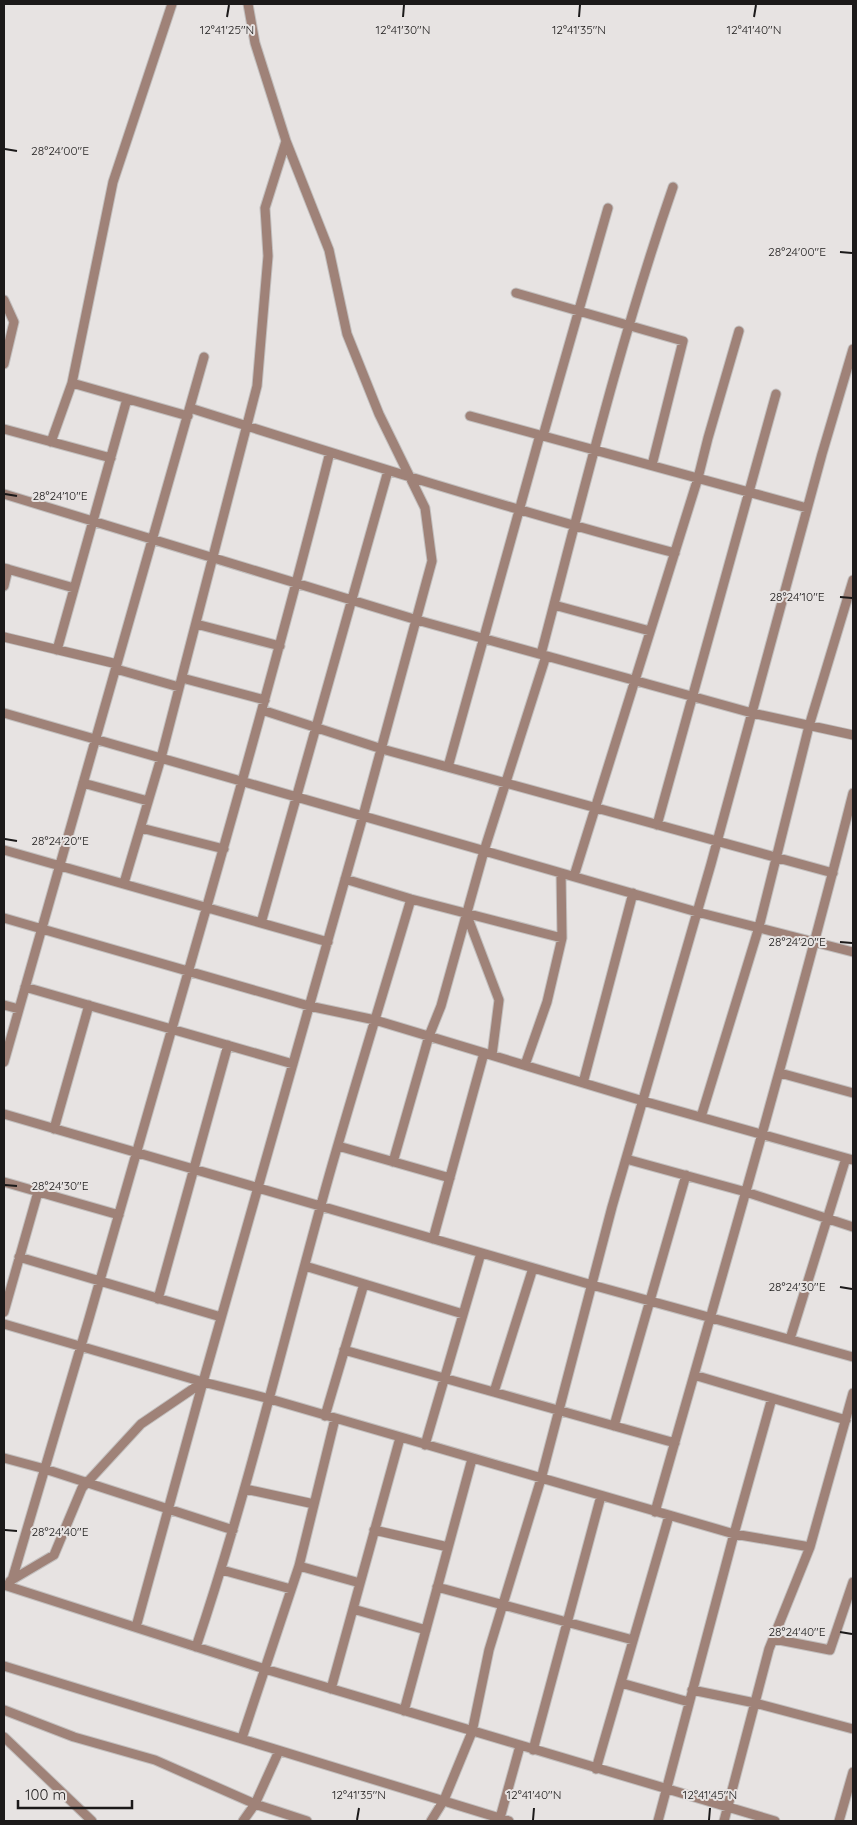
<svg xmlns="http://www.w3.org/2000/svg" width="857" height="1825" font-family="Quicksand,sans-serif">
<style>
.lines{fill:none;stroke-linecap:round;stroke-linejoin:round}
.minor-casing{stroke:#c2bfbe;stroke-width:11}
.minor{stroke:#9f8278;stroke-width:9}
.ticks{fill:none;stroke:#1c1a1a;stroke-width:2}
.ticks-label{font-size:12px;text-anchor:middle;fill:#1c1a1a;stroke:#e7e3e2;stroke-width:4;stroke-linejoin:round;paint-order:stroke}
</style>
<rect width="100%" height="100%" fill="#e7e3e2"/>
<g class="lines">
<g class="minor-casing">
<path id="minor" d="M516,293l167,48 -31,124
M4,300l10,22 -10,42
M72,383l116,33
M190,408c161,51 322,102 485,145
M470,416l337,92
M4,429l107,29
M543,436l65,-228
M51,442l21,-59 41,-201 59,-178
M4,494l413,126 335,93 101,22
M4,568l70,20
M4,586l4,-17
M554,605l96,26
M196,624l84,22
M4,637l113,27
M57,650l70,-251
M541,654c41,-156 79,-314 132,-467
M116,669l63,18
M182,678l83,22
M262,710l120,39 451,124
M4,713l693,199 156,40
M448,767l92,-332
M83,783l65,18
M657,825l119,-431
M141,828l83,21
M4,850l324,92
M574,876l124,-398 10,-40 31,-107
M345,879l66,20 151,39
M124,883l37,-125 96,-372 11,-130 -3,-48 21,-67
M466,913l33,87 -7,55
M4,918l305,88 66,14 268,81 210,59
M261,923l127,-452
M25,987l268,77
M4,1005l15,4
M4,1062l200,-705
M525,1065l22,-63 15,-64 -1,-65
M780,1073l73,20
M583,1083l50,-190
M4,1114l588,171 261,72
M701,1117l58,-190 50,-201 44,-146
M54,1129l35,-124
M338,1146l112,32
M626,1159l120,33 107,35
M393,1162l36,-126 12,-30 43,-155 62,-195
M4,1182l115,33
M433,1239l51,-186
M19,1257l202,60
M305,1266l158,48
M158,1299l70,-254
M4,1312l34,-120
M4,1324l199,58 67,17 464,135 76,13
M790,1339l56,-181
M344,1350l331,93
M694,1375l152,45
M494,1392l39,-124
M325,1416l39,-132
M614,1426l72,-251
M425,1445l56,-192
M4,1458l41,11 188,61
M245,1489l69,15
M655,1512c68,-239 137,-478 198,-719
M374,1530l74,17
M299,1566l61,17
M222,1570l69,19
M12,1580c58,-194 114,-388 169,-583 52,-181 103,-362 149,-545
M10,1581l44,-26 28,-67 59,-64 62,-42
M4,1585l261,84 510,152
M437,1587l196,53
M353,1609l73,21
M136,1627l67,-245 160,-566 69,-255 -7,-53 -46,-94 -32,-80 -18,-84 -43,-109 -31,-98 -7,-39
M774,1639l56,11 23,-68
M196,1647c52,-155 89,-314 133,-471 26,-92 55,-185 82,-277
M4,1666l505,155
M621,1683l68,19
M331,1689l69,-251
M692,1690l63,13 98,26
M4,1710l70,27 81,23 100,44 52,17
M404,1711l68,-252
M4,1737l88,84
M242,1738l57,-172 36,-147
M533,1750l68,-254
M596,1769l73,-253
M500,1818l20,-72
M243,1821l12,-17 24,-53
M431,1821l13,-21 28,-68 17,-82 52,-171 71,-272 99,-343 111,-410 31,-105
M658,1821l76,-287 38,-136
M724,1821l45,-172 41,-102 43,-154
M839,1821l14,-49"/>
</g>
<use href="#minor" class="minor"/>
</g>
<path class="ticks" d="M227,17l2,-12M403,17l1,-12M579,17l1,-12M754,17l2,-12M5,149l12,2M840,252l12,1M5,494l12,2M840,597l12,1M5,839l12,2M840,942l12,1M5,1185l12,1M840,1287l12,2M5,1530l12,1M840,1632l12,2M357,1820l2,-12M533,1820l1,-12M709,1820l1,-12"/>
<g class="ticks-label">
<text x="227" y="34">12°41'25"N</text>
<text x="403" y="34">12°41'30"N</text>
<text x="579" y="34">12°41'35"N</text>
<text x="754" y="34">12°41'40"N</text>
<text x="60" y="155">28°24'00"E</text>
<text x="797" y="256">28°24'00"E</text>
<text x="60" y="500">28°24'10"E</text>
<text x="797" y="601">28°24'10"E</text>
<text x="60" y="845">28°24'20"E</text>
<text x="797" y="946">28°24'20"E</text>
<text x="60" y="1190">28°24'30"E</text>
<text x="797" y="1291">28°24'30"E</text>
<text x="60" y="1536">28°24'40"E</text>
<text x="797" y="1636">28°24'40"E</text>
<text x="359" y="1799">12°41'35"N</text>
<text x="534" y="1799">12°41'40"N</text>
<text x="710" y="1799">12°41'45"N</text>
</g>
<rect width="857" height="1825" fill="none" stroke="#1c1a1a" stroke-width="10"/>
<path d="M18 1800v8h114v-8" fill="none" stroke="#1c1a1a" stroke-width="2.5"/>
<text x="25" y="1800" font-size="15" fill="#1c1a1a" stroke="#e7e3e2" stroke-width="4" paint-order="stroke">100 m</text>
</svg>
